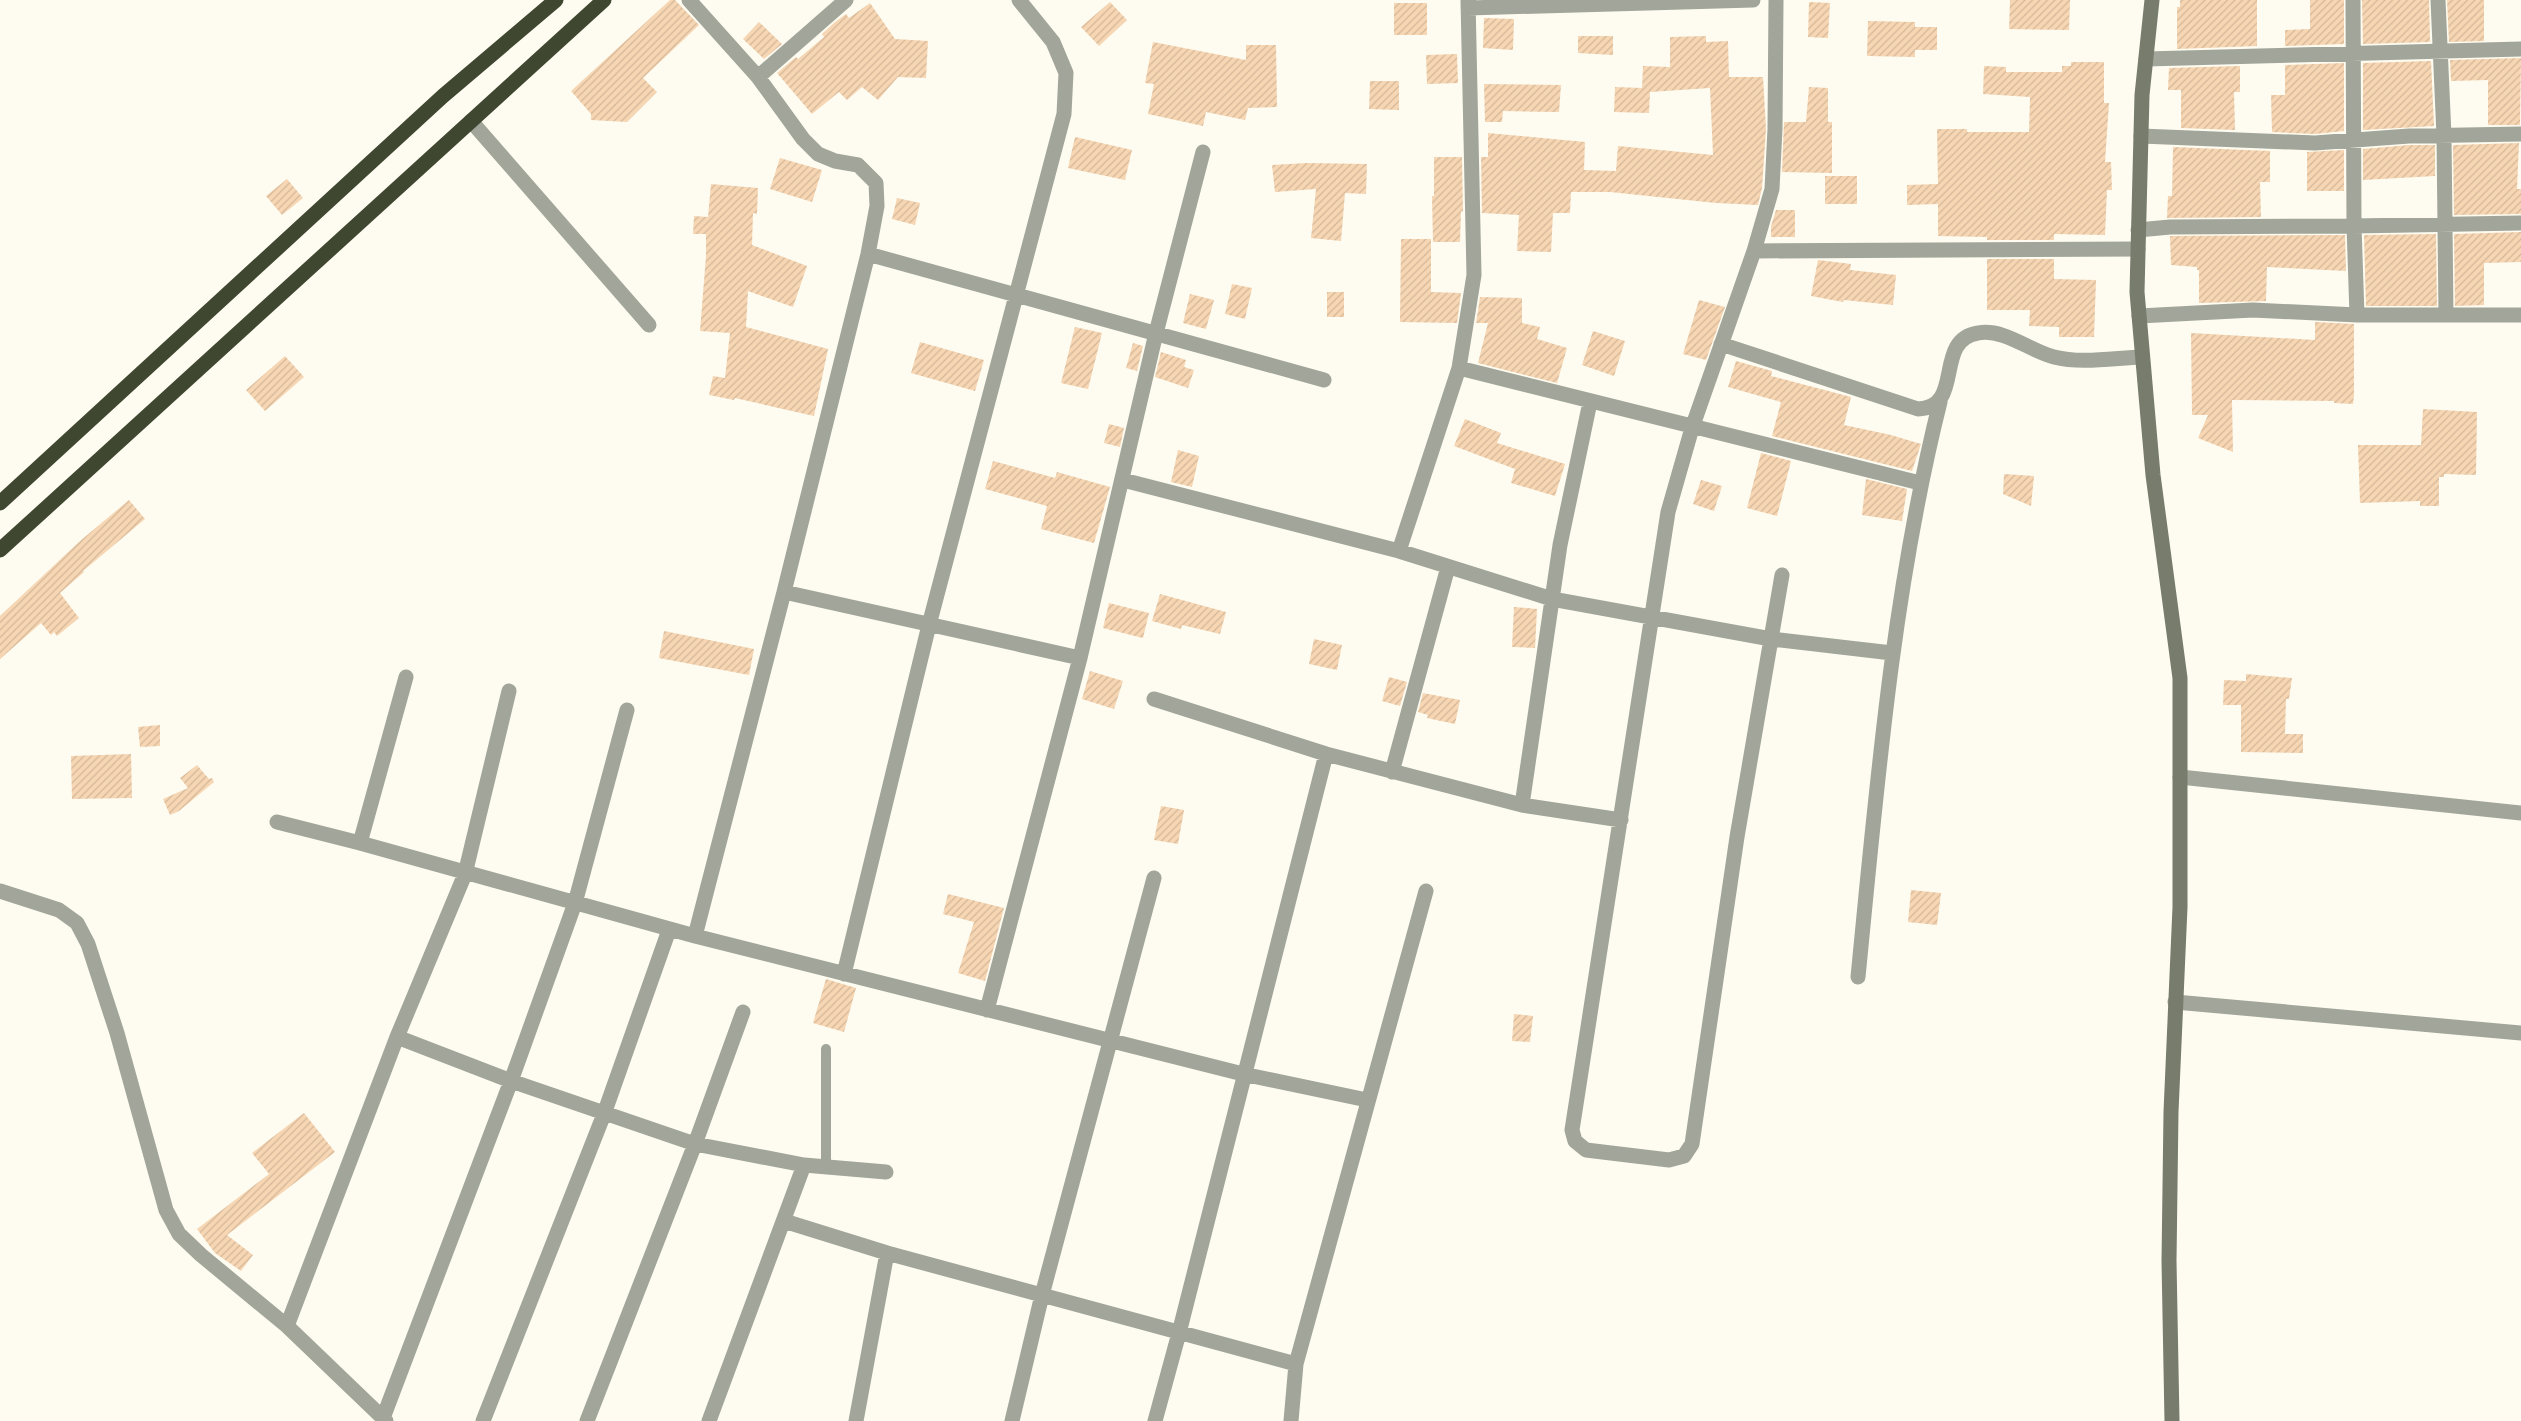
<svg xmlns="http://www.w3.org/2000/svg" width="2521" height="1421" font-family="'Noto Serif',serif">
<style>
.building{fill:url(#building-hatch)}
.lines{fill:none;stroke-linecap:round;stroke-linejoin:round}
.lane{stroke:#a1a59a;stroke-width:10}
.street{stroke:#a1a59a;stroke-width:15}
.secondary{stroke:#777c6c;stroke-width:15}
.highway{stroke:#404731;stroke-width:15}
</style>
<defs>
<pattern id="building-hatch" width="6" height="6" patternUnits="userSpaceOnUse" patternTransform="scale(1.25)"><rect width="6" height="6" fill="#f7d6b3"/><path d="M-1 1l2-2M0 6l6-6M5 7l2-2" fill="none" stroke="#d3b799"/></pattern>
</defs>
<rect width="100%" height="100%" fill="#fefcf0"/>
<path class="building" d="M670,0h5l24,25 -56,53 14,14 -30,30 -36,-2v-6l-20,-23z
M2010,0h60l-1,30 -60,-1z
M2180,0h77v46l-80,3v-42h3z
M2310,0h34v44l-59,2v-16l25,-1z
M2362,0h67l1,42 -67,2z
M2447,0h37v41l-35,1z
M1110,2l17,18 -28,26 -18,-19z
M1809,2l21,1 -2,35 -20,-1z
M870,3l25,36 33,2 -2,37 -28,-1 -20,23 -16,-13 -15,13 -8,-8 -27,22 -35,-41 19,-16 2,2 26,-22 -2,-3 13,-12 11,-8 3,4z
M1394,3h33v32h-33z
M1484,18l30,1 -1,31 -30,-2z
M1868,21l47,1v5h22v23h-22v7l-48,-1z
M759,22l23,22 -18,15 -21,-20z
M1578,36h35v19l-35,-2z
M1706,36v6l22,-1 1,36h34l3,52 -4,59 -4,17 -42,-2 -106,-11h-39l-1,21h-17l-2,39 -34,-1 2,-36 -37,-2 -1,-56h7v-24l97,9 -1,28 32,1 2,-25 95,9 -3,-67 -60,4 -1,21 -35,-1 1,-25 27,1 1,-22 27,1v-30z
M1153,42l93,18v-15h30l1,62 -29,1 -3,12 -39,-8 -3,14 -55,-12 6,-30 -9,-1z
M1457,54l1,29 -31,1 -1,-29z
M2521,58l-1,67h-32v-45l-37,1 -1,-21z
M2431,61l3,65 -71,4v-67z
M2071,62h33v41h5l-4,59h6l1,28h-5l-2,45 -51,-1v6h-67v-3l-49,-1v-32l-31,1v-20l31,-1 -1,-55h30v3h62l1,-35 -47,-3 1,-28 22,1v5h56v-6h9z
M2344,63v68l-29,3 -43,-2 -1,-37h14v-30z
M2240,66v26h-6l1,38 -54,-2v-38h-13l1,-22z
M1370,81h29v29l-30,-1z
M1484,84l77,1 -2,27 -56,-1 -1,11h-17z
M1809,87l19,1v34h4v51l-50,-1 2,-50h22z
M1075,137l57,13 -7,30 -57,-12z
M2519,143l-2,46h4v25l-67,1 -1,-70z
M2409,145h26v31l-72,4v-31z
M2173,147l97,4v31h-10l1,35 -94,1 1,-22h4z
M2344,150v41h-37v-39z
M1434,157h28l1,55 -2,-1 -1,31h-27l-1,-46h2z
M780,158l42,12 -10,32 -42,-13z
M1307,163l60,1 -1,30 -21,-1 -4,48 -30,-3 5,-49 -41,3 -3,-27z
M1825,176h32v28h-32z
M287,179l16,19 -21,17 -16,-19z
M711,184l47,4 -1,26 -4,-1 -1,32 55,21 -14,41 -45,-16 -2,36 82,22 -14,67 -79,-18 -1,2 -25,-5 4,-19 12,2 5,-45 -30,-2 6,-75v-22h-13l1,-18 14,1z
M897,198l23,5 -5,22 -23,-6z
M1776,210h19v27h-24v-11z
M2521,232v30l-37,1v42l-29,1 -1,-72z
M2436,234l1,72h-71l-2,-71z
M2345,235l1,36 -79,-4 -1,34 -67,2v-33h-2v-3l-26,-2 -1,-29z
M1401,239h30v53l30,1 -4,30 -57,-1z
M1987,259h67v20l42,1 -2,57h-35v-10l-30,-1 1,-16h-43z
M1818,260l33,4 -1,6 46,5 -3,30 -49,-5 -1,2 -32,-6z
M1232,284l20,4 -7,31 -20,-5z
M1327,292h17v25h-17z
M1190,294l24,6 -8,29 -23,-6z
M1480,297l42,1v25l18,4 -3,12 30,9 -10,35 -79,-20 10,-40h-12z
M1699,300l26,7 -19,53 -23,-6z
M2315,322l39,2v71l-1,9 -19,-1v-2l-102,-1 1,52 -35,-14 10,-23h-16l-1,-82 124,7z
M1075,327l27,6 -14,56 -27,-6z
M1593,331l32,10 -11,35 -32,-11z
M920,342l64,18 -9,31 -64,-18z
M1133,343l10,3 -6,25 -11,-3z
M1161,352l25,8 -2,7 10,3 -6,18 -33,-11z
M285,356l19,21 -39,34 -19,-21z
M1736,361l36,10 -1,5 80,21 -7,28 47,10 30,9 -9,27 -140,-35 9,-34 -53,-15z
M2423,409l54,3 -1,63 -32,-1v3h-5v29h-19v-5l-60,2 -2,-58h63z
M1465,419l36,14 -4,10 68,21 -10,32 -44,-13 4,-14 -61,-23z
M1109,424l15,4 -4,19 -16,-4z
M1178,450l21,6 -7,31 -21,-5z
M1761,453l30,8 -14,55 -30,-8z
M993,461l62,17 2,-6 53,15 -16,56 -53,-14 6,-23 -62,-17z
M2004,474l30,2 -3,30 -28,-12z
M1866,479l41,10 -5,32 -40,-6z
M1701,480l21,6 -8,25 -21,-7z
M129,500l16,19 -62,52 1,1 -24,21 19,25 -22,18 -3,-4 -3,3 -10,-12 -41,36v-43l80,-75z
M1160,594l66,18 -6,22 -38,-9 -1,4 -29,-8z
M1109,603l40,10 -6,25 -40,-10z
M1514,607l23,2 -2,39 -23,-1z
M664,631l90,18 -5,26 -90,-17z
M1314,639l28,6 -5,25 -28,-6z
M1090,671l33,10 -9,28 -32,-10z
M2246,674l46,4 -3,21h-3l-1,35h18v19l-62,-1v-47h-18l1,-25 22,1z
M1389,677l18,5 -7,24 -18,-5z
M1423,693l37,7 -5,24 -28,-6 1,-3 -10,-3z
M160,725v21l-20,1 -2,-20z
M131,754l1,44 -60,1 -1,-43z
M197,765l12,14 3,-1 2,4 -35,29 -9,4 -7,-16 25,-11 -8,-10z
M1161,806l23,4 -6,34 -24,-4z
M1911,890l30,3 -4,32 -29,-3z
M948,894l56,14 -19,73 -27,-8 16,-51 -31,-8z
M826,979l30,9 -12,44 -31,-9z
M1514,1014l19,2 -3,26 -18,-1z
M304,1113l31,39 -108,83 26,20 -12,16 -26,-18 -18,-24 72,-55 -17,-21z"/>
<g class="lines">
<path class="lane" d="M826,1167v-118"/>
<path class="street" d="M689,0l69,77 45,62 15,15 17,7 23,4 18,18 1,23 -9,48 -84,338 -89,344
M1776,0l-1,129 -3,60 -18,62 -62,177 -24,84 -96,618 3,11 11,9 83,10 15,-4 8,-12 45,-307 45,-262
M2353,0l1,226 3,89
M2438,0l6,136 2,179
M1468,8l285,-8
M2146,59l375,-10
M758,77l88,-77
M471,121l178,204
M2141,136l174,7 94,-7 112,-2
M2138,230l32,-3 184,-1 167,-3
M1754,251l384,-2
M868,254l456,126
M2139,316l114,-6 104,5h164
M1721,344l197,65c47,-1 15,-69 60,-76 26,-5 52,18 76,24 27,7 60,1 88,0
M1459,368l461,115
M1123,480l276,71 153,48 219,40 121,14
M1399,551l60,-183 15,-93 -6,-275
M784,592l296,66
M1154,699l172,55 196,51 99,15
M1392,772l56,-205
M2180,777l341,36
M1522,805l38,-260 30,-143
M277,822l83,21 335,93 548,138 124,26
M360,843l46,-166
M0,891l59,19 18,13 11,21 29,89 49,177 13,24 22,21 86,71 99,95
M844,974l85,-349 135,-511 2,-41 -13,-31 -34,-42
M1858,977c19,-193 35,-387 82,-575
M2175,1002l346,31
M987,1010l93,-352 76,-325 47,-181
M397,1037l114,44 184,63 109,21 82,7
M784,1221l103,32 409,111
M287,1326l110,-289 68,-163 44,-183
M383,1418l128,-337 64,-178 52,-193
M483,1421l121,-307 65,-184
M587,1421l108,-277 48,-132
M709,1421l95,-256
M856,1421l31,-168
M1012,1421l30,-126 112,-417
M1155,1421l24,-88 147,-579
M1291,1421l5,-57 130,-473"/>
<path class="secondary" d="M2152,0l-10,95 -5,197 16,183 27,203v229l-9,205 -2,149 3,160"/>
<path class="highway" d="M0,503l443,-407 113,-96
M0,550l604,-550"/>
</g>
</svg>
